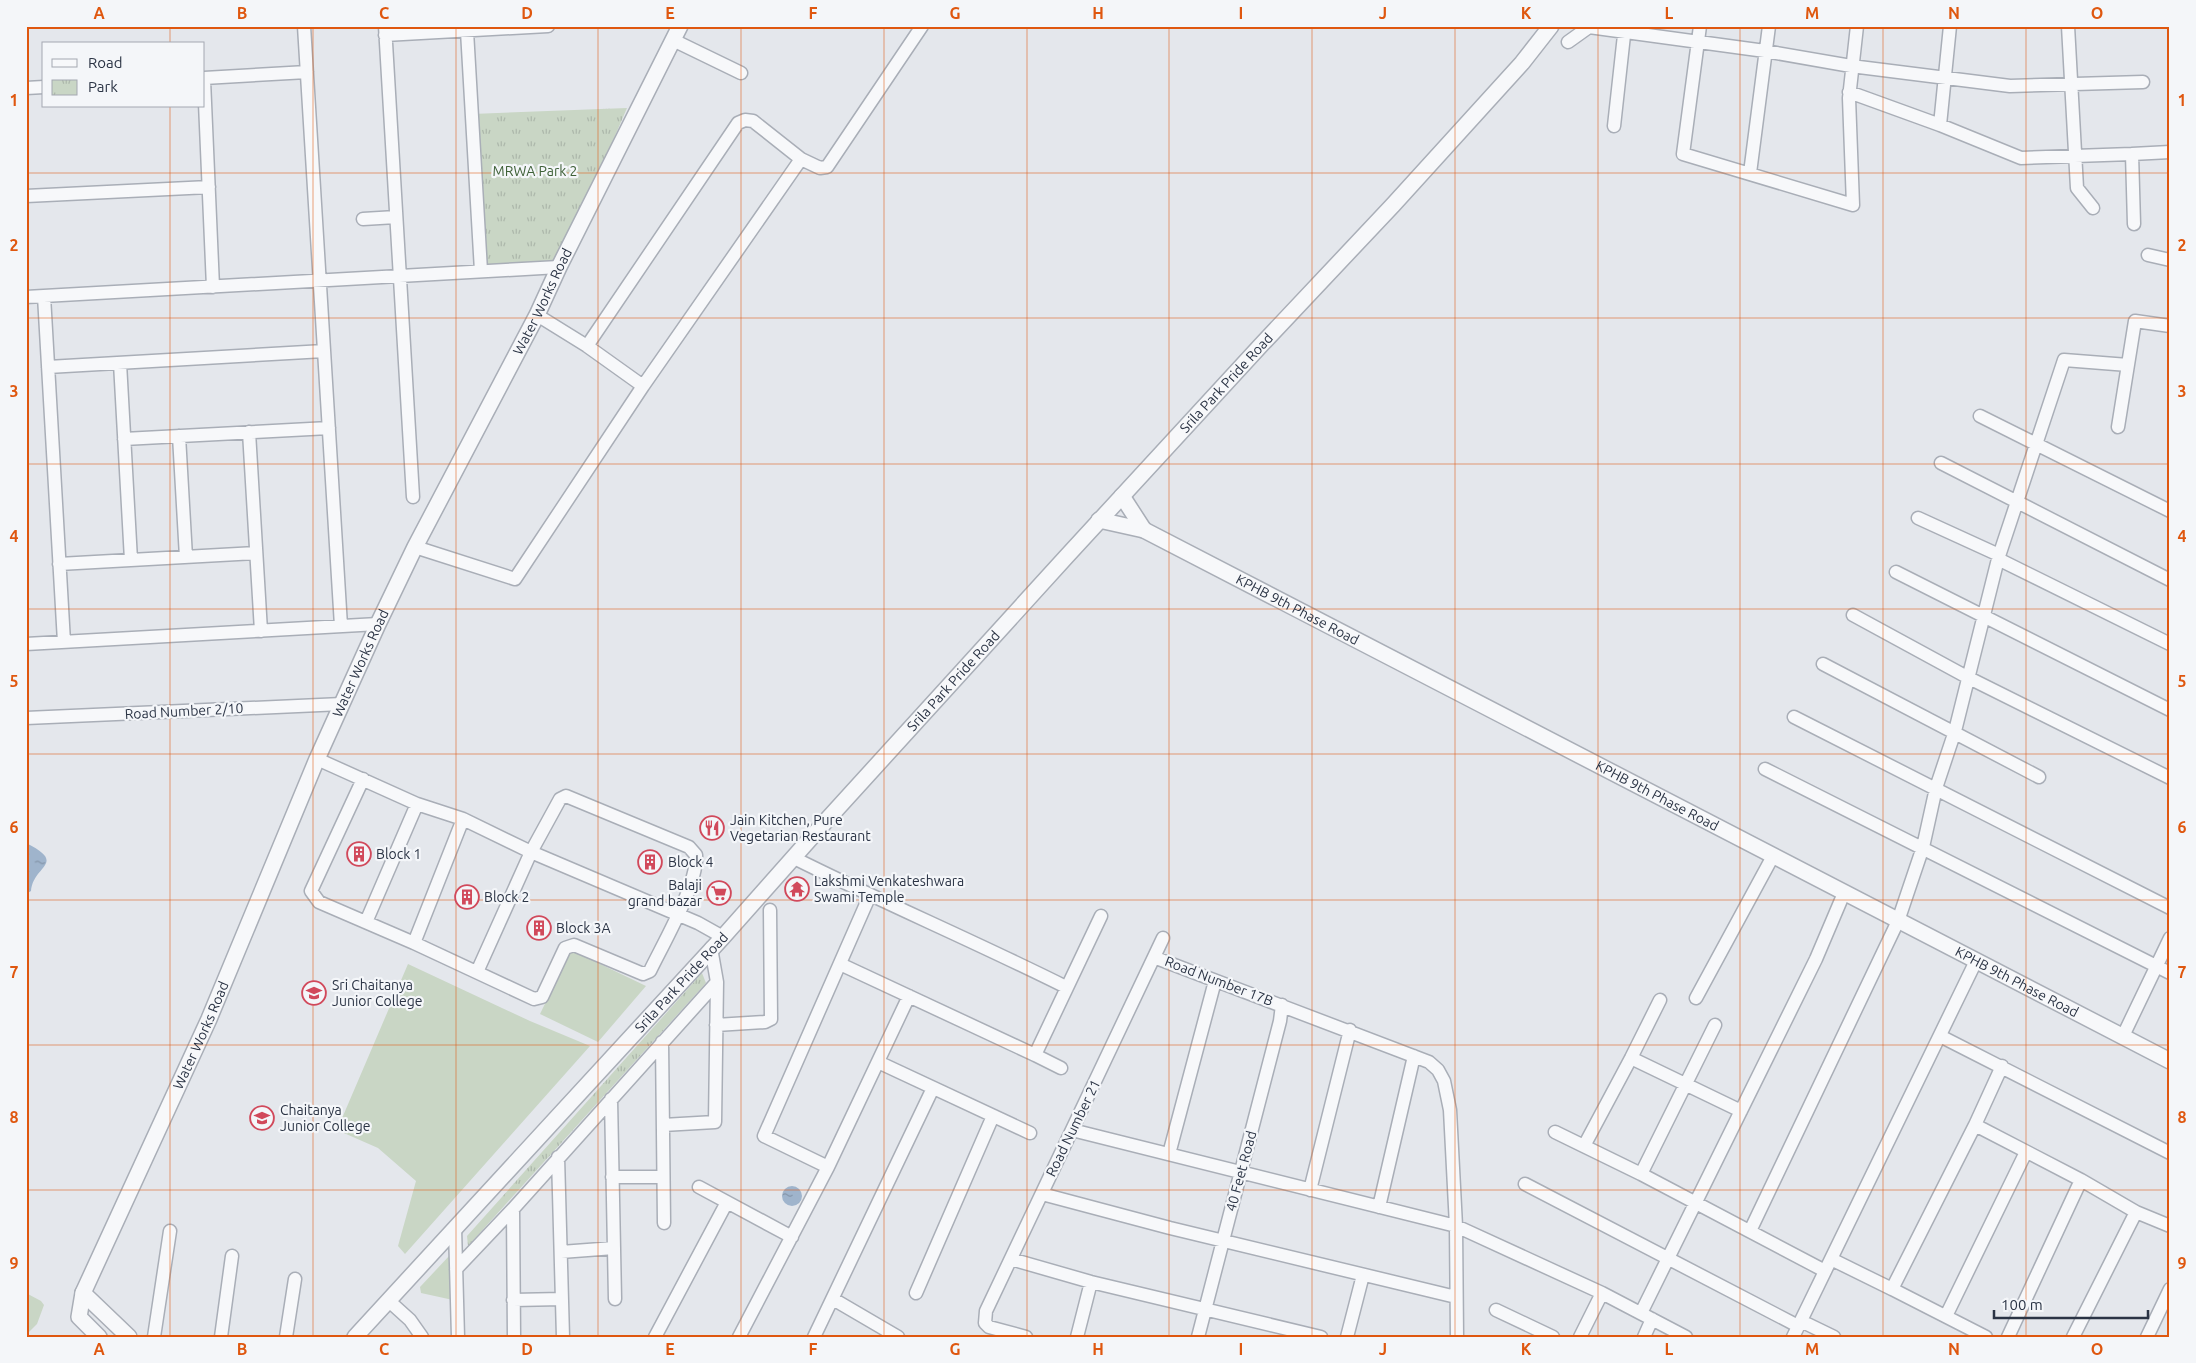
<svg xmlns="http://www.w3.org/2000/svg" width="2196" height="1363" font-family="Ubuntu,sans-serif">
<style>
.green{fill:#c9d6c5}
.park{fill:url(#park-tufts)}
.water{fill:url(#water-ripples)}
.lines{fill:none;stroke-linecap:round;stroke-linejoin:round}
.minor-casing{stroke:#a9aeb7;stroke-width:15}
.tertiary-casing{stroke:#a9aeb7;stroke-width:18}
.minor{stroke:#f7f8fa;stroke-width:12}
.tertiary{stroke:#f7f8fa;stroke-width:15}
.grid{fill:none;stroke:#df570f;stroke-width:1;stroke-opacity:0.55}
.labels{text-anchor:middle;stroke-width:4.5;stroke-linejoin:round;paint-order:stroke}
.park-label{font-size:14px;fill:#3f6138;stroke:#f4f6f9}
.street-label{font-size:14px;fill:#2b3445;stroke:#f4f6f9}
.poi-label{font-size:14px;fill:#2b3445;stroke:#f4f6f9;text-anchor:start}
.neatline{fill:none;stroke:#df570f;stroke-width:2}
.grid-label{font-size:16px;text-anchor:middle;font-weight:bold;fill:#df570f}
</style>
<defs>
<pattern id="park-tufts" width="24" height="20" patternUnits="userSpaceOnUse" patternTransform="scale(1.25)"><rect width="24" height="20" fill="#c9d6c5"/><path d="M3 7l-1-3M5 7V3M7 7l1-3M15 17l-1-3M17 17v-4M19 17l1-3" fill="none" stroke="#adb8ab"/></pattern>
<pattern id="water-ripples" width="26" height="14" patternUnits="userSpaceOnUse" patternTransform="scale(1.25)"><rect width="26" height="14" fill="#9fb4cc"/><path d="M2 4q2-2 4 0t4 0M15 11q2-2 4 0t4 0" fill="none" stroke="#8293a7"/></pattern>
</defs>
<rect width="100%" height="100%" fill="#e4e7ec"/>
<path class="green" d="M571,950l75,36 -48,56 -58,-28z
M408,964l122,57 60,25 -185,208 -7,-8 18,-65 -38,-33 -41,-18z
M450,1255l3,45 -32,-7 -1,-6z
M26,1293l15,8 3,4 -7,19 -8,8 -3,-2z"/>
<path class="park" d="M627,108l-67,156h-80l-8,-150z
M702,973l4,10 -238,263 -1,-10z"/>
<path class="water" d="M26,843c42,21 7,22 5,48l-5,3z
M782 1196a10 10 0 1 1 20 0a10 10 0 1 1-20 0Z"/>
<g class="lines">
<g class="minor-casing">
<path id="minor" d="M304,26l37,600
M385,26l28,471
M1700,26l-17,128 170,51 -4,-107 8,-72
M1950,26l-10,99 81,33 111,-4 2,70
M2068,26l9,162 16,20
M467,31l14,240
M385,35l163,-9
M673,40l68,33
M1568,42l21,-15 176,24 86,15 159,20 133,-4
M204,78l103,-6
M204,80l9,207
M26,88l18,-1
M1849,92l91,33
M1614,126l11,-100
M2132,154l38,-2
M1750,173l19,-147
M26,196l183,-9
M363,219l33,-2
M2148,255l22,5
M44,296l20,346
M26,297l533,-30
M537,315l50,31 56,40
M587,346l151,-223 7,-3 8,1 48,38 19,9 7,-1 95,-141
M120,363l11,197
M48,367l276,-16
M1980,416l190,95
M2118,427l17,-106 35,5
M249,432l12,199
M179,436l7,121
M124,439l205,-11
M1941,463l229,117
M1918,518l81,37
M415,547l100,32 128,-193 158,-227
M1998,559l172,85
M59,564l197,-11
M1896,572l274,138
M1853,615l114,62 203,101
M26,644l352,-20
M1823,664l216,113
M1794,717l376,191
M26,718l316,-14
M317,759l100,45 46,15 68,33 167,71 25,14
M1765,769l405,204
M363,779l-52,112 8,11 95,41 120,56 8,-2 23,-49 9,-3 69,29 7,-3c13,-27 48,-87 46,-116l-7,-8 -123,-51 -6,3 -29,53 -54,120
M794,858c90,45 182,84 272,129
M366,922l51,-118
M414,943l49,-124
M1156,958l273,104 9,8 6,11 6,29 6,116 1,111
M840,964l195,91 66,-139
M1696,998l77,-142
M716,1025l49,-3 6,-3 -1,-109
M1940,1036l230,117
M2123,1036l47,-98
M662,1042l2,181
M1035,1055l26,13
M1631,1058l110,53
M878,1062l152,71
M611,1099l4,200
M663,1125l52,-3 2,-140 -6,-34
M1975,1125l27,-59
M1072,1130l384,96 146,67 84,44
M1555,1132l86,42 184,97
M1584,1146l47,-88 29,-58
M1169,1154l46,-173
M558,1157l5,180
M828,1167l-64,-31 106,-241
M1641,1174l74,-149
M612,1177h51
M1525,1184l273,142
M699,1187l93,50
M1310,1190l40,-160
M1042,1194l128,34 286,69
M1379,1207l35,-151
M513,1209l1,128
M455,1228l3,109
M1750,1231l148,-310 25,-74 13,-59 19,-57 43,-172 66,-199 64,5
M561,1252l53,-4
M1011,1259l80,23 230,55
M1831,1259l61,30
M456,1269l57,-60 204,-227
M916,1293l77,-177
M833,1299l65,38
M513,1300l49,-1
M389,1301l21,19 12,17
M1496,1310l57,27
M1641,1313l175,-354 28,-66
M1946,1316l80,-164
M1801,1321l33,16
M154,1337l16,-106
M221,1337l11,-81
M286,1337l9,-58
M655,1337l72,-135
M739,1337l89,-170 81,-171
M814,1337l119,-249
M1026,1337l-37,-10 -4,-4 1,-12 177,-373
M1077,1337l14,-55
M1198,1337l82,-316 2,-16
M1347,1337l16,-62
M1580,1337l22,-44
M1644,1337l8,-18
M1793,1337l183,-376
M1986,1337l-94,-48 83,-164 106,55 55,32
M2008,1337l73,-157
M2073,1337l63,-125 34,14
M2147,1337l23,-48"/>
</g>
<g class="tertiary-casing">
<g id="tertiary">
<path d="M1122,496l22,34"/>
<path id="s1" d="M1099,520l45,10 1026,531"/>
<path d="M83,1293l46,44"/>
<path id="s2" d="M99,1337l-20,-20 4,-24 126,-274 108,-260 61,-135 37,-77 122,-232 22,-48 121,-241"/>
<path id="s3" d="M355,1337l368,-400 102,-115 241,-265 196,-213 131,-139 129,-142 29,-37"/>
</g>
</g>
<use href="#minor" class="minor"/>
<use href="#tertiary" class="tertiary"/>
</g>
<path class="grid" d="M170,26v18M313,26v1311M456,26v1311M598,26v1311M741,26v1311M884,26v1311M1027,26v1311M1169,26v1311M1312,26v1311M1455,26v1311M1598,26v1311M1740,26v1311M1883,26v1311M2026,26v1311M170,106v1231M26,173h2144M26,318h2144M26,464h2144M26,609h2144M26,754h2144M26,900h2144M26,1045h2144M26,1190h2144"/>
<defs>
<g id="restaurant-ring" transform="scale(1.25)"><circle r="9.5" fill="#f4f6f9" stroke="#d1495b" stroke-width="1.5"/><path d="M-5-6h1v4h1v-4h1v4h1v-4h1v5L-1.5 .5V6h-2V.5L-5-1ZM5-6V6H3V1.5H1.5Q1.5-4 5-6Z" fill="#d1495b"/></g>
<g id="building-ring" transform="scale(1.25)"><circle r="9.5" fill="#f4f6f9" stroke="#d1495b" stroke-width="1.5"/><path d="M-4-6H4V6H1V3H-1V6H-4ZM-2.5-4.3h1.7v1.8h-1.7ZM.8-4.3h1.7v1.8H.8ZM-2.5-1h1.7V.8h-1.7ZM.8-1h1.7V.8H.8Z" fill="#d1495b"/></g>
<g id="temple-ring" transform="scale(1.25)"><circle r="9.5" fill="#f4f6f9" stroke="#d1495b" stroke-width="1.5"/><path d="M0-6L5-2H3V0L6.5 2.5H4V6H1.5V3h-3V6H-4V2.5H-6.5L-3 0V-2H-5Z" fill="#d1495b"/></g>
<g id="supermarket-ring" transform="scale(1.25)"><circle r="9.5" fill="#f4f6f9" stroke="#d1495b" stroke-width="1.5"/><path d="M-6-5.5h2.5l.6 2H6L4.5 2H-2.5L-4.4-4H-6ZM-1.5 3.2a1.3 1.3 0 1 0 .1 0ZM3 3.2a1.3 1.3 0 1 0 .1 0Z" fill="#d1495b"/></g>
<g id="university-ring" transform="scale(1.25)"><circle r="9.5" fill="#f4f6f9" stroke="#d1495b" stroke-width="1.5"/><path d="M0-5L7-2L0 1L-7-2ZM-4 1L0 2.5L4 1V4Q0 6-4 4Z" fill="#d1495b"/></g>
</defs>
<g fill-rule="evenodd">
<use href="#restaurant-ring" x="712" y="828"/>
<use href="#building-ring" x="359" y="854"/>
<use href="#building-ring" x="650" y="862"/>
<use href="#temple-ring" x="797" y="889"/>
<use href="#supermarket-ring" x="719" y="893"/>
<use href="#building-ring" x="467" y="897"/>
<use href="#building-ring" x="539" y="928"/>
<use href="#university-ring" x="314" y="993"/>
<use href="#university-ring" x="262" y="1118"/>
</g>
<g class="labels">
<g class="park-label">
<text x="535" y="176">MRWA Park 2</text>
</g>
<g class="street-label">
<text dy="5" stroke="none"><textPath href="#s2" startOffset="1146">Water Works Road</textPath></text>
<text dy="5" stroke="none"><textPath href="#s3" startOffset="1292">Srila Park Pride Road</textPath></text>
<text dy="5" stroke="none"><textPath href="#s1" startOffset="219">KPHB 9th Phase Road</textPath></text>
<text dy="5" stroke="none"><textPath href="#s2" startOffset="741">Water Works Road</textPath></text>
<text dy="5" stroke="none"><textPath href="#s3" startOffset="888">Srila Park Pride Road</textPath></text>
<text transform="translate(184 711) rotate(-3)" y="5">Road Number 2/10</text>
<text dy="5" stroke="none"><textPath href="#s1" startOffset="624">KPHB 9th Phase Road</textPath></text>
<text transform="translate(1219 981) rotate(21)" y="5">Road Number 17B</text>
<text dy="5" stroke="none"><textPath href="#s3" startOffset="482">Srila Park Pride Road</textPath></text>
<text dy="5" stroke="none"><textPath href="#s1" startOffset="1029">KPHB 9th Phase Road</textPath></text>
<text dy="5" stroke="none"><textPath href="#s2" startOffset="336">Water Works Road</textPath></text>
<text transform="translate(1073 1128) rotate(-64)" y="5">Road Number 21</text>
<text transform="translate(1241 1171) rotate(-75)" y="5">40 Feet Road</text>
</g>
<g class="poi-label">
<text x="730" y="825">Jain Kitchen, Pure<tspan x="730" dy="16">Vegetarian Restaurant</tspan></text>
<text x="376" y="859">Block 1</text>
<text x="668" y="867">Block 4</text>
<text x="814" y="886">Lakshmi Venkateshwara<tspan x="814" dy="16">Swami Temple</tspan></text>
<text x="702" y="890" text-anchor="end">Balaji<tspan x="702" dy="16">grand bazar</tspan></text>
<text x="484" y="902">Block 2</text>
<text x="556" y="933">Block 3A</text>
<text x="332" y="990">Sri Chaitanya<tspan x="332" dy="16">Junior College</tspan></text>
<text x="280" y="1115">Chaitanya<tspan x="280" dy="16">Junior College</tspan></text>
</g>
</g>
<rect width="2196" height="1363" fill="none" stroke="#f4f6f9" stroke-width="55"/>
<rect x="42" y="42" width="162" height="65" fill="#f4f6f9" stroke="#a4a8b1"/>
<rect x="52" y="59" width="25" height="8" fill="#f7f8fa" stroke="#a4a8b1"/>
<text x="88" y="68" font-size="15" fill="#2b3445">Road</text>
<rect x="52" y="80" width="25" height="15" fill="url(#park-tufts)" stroke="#a4a8b1"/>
<text x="88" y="92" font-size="15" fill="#2b3445">Park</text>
<path d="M1994 1310v8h154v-8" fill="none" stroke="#2b3445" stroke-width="2.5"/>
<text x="2001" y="1310" font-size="15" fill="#2b3445" stroke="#f4f6f9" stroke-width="4" paint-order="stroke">100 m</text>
<rect x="28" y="28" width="2140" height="1308" class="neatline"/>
<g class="grid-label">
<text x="99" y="19">A</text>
<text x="242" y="19">B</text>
<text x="384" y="19">C</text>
<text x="527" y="19">D</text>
<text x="670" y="19">E</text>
<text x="813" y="19">F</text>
<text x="955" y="19">G</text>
<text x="1098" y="19">H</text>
<text x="1241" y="19">I</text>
<text x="1383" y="19">J</text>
<text x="1526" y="19">K</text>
<text x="1669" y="19">L</text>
<text x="1812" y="19">M</text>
<text x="1954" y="19">N</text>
<text x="2097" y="19">O</text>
<text x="14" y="106">1</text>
<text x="2182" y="106">1</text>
<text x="14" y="251">2</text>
<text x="2182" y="251">2</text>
<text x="14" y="397">3</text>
<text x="2182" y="397">3</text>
<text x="14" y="542">4</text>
<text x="2182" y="542">4</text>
<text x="14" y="687">5</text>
<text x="2182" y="687">5</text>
<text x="14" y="833">6</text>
<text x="2182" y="833">6</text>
<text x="14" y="978">7</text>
<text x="2182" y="978">7</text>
<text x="14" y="1123">8</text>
<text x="2182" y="1123">8</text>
<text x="14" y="1269">9</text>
<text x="2182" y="1269">9</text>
<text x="99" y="1355">A</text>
<text x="242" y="1355">B</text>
<text x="384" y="1355">C</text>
<text x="527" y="1355">D</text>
<text x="670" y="1355">E</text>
<text x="813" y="1355">F</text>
<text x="955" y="1355">G</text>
<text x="1098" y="1355">H</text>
<text x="1241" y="1355">I</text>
<text x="1383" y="1355">J</text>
<text x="1526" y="1355">K</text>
<text x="1669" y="1355">L</text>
<text x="1812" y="1355">M</text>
<text x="1954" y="1355">N</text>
<text x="2097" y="1355">O</text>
</g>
</svg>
